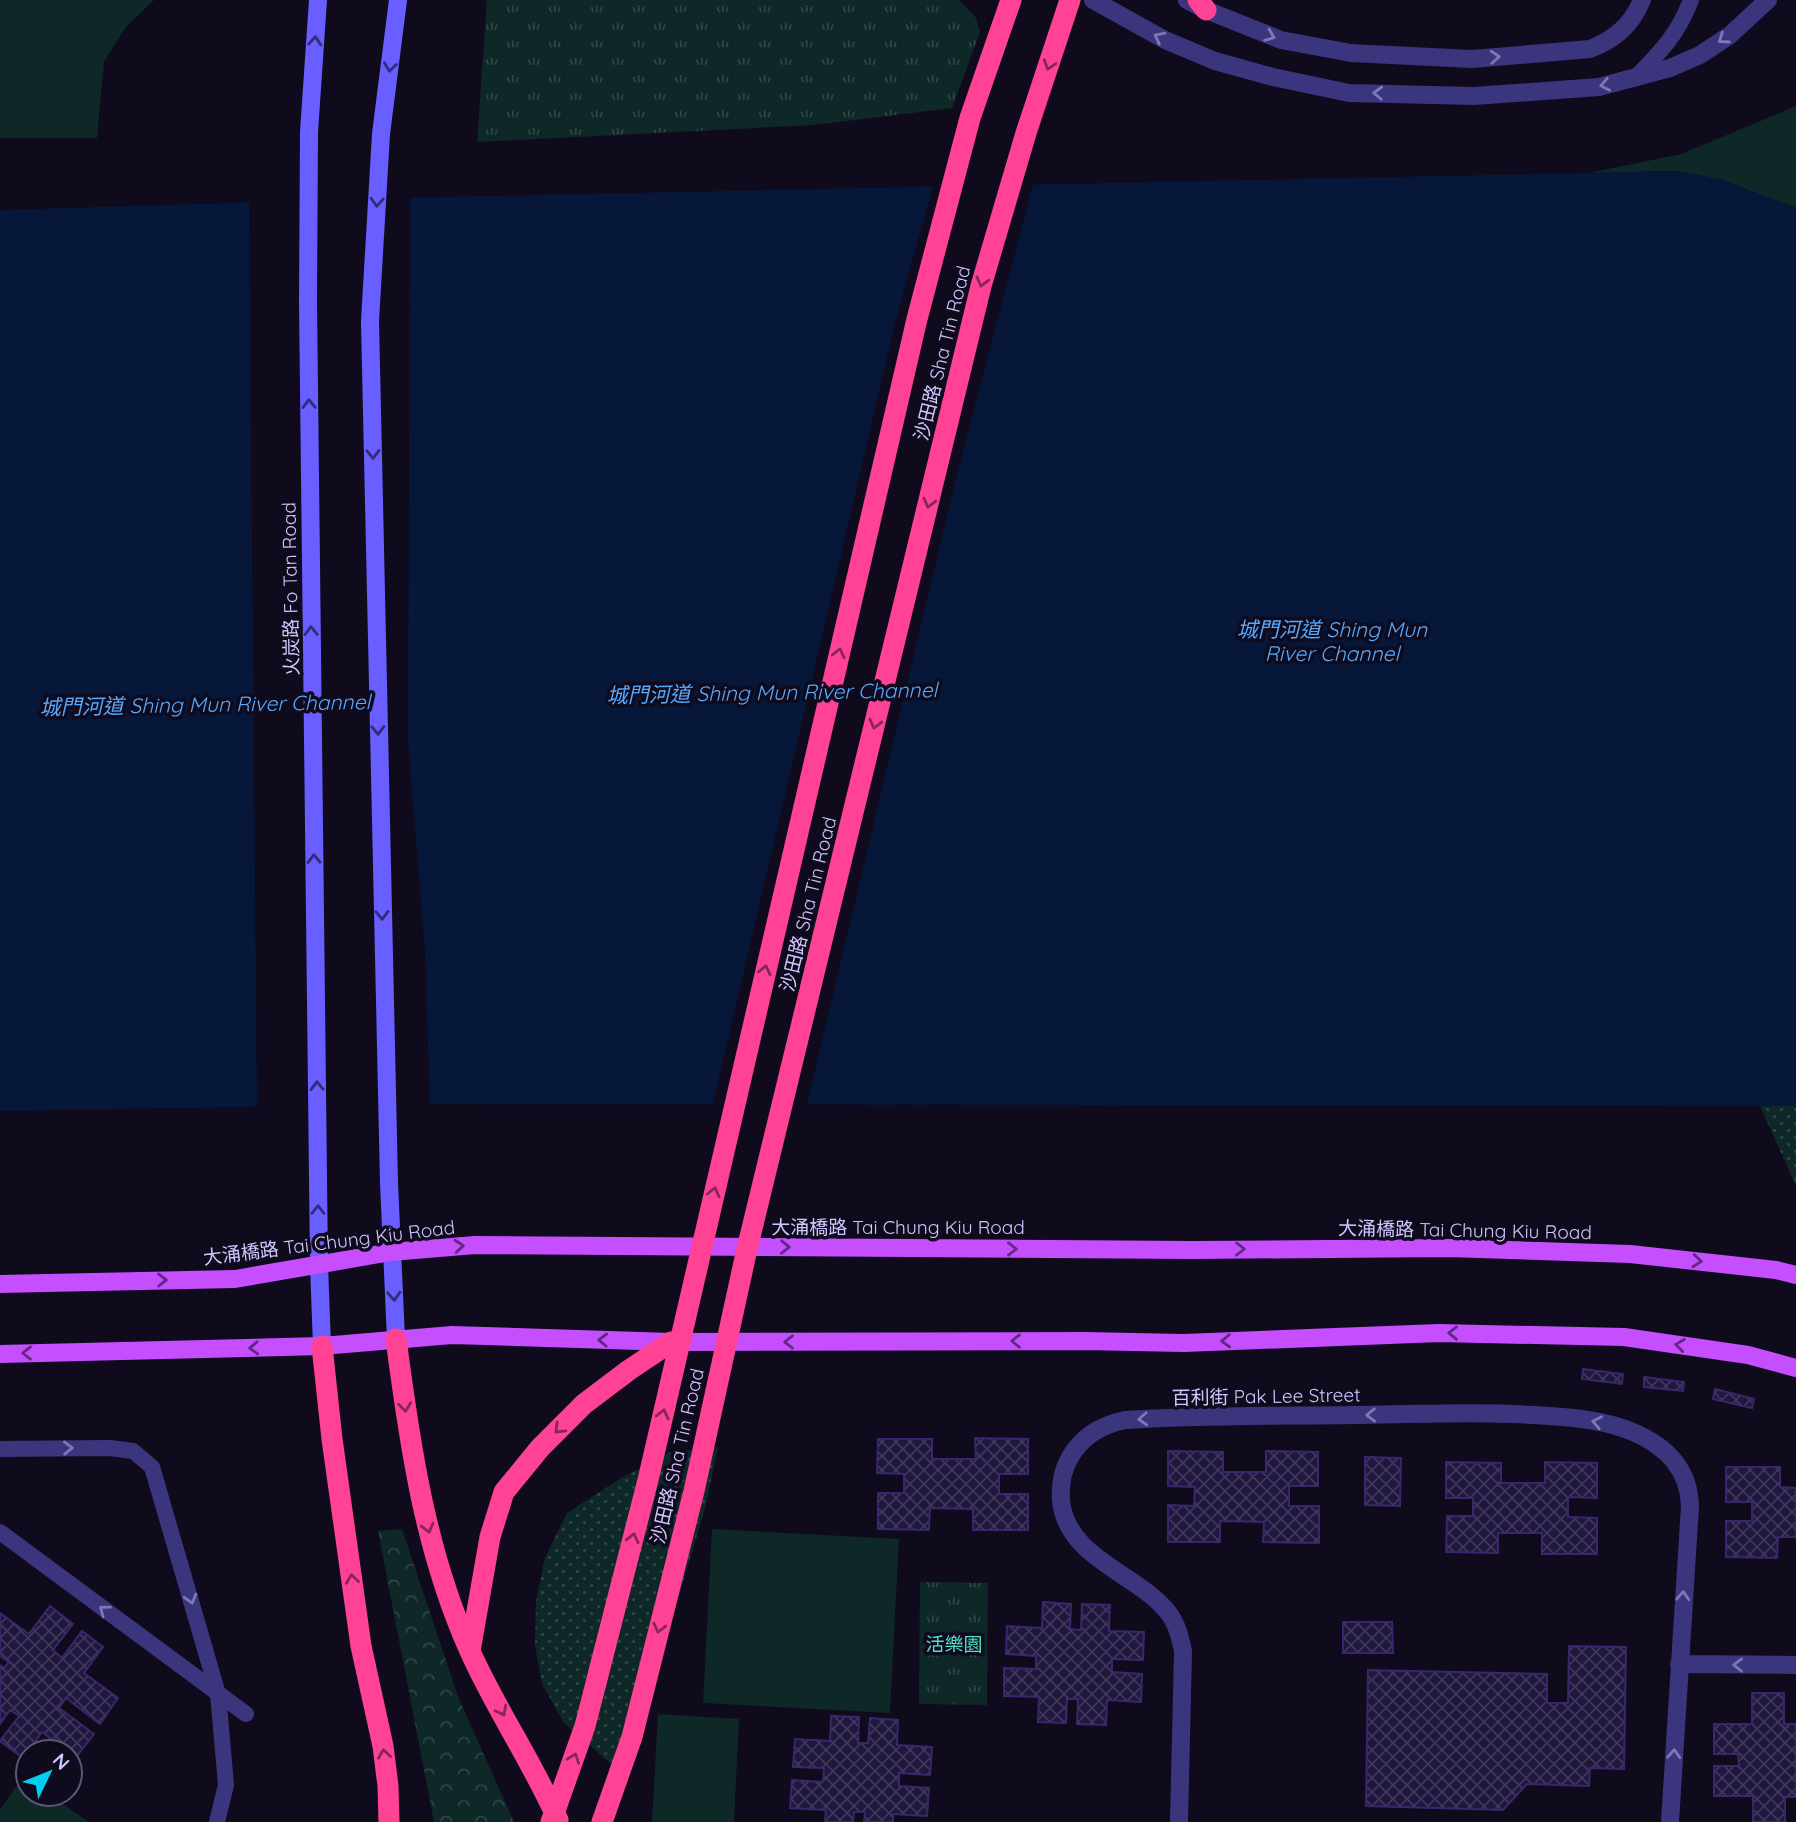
<svg xmlns="http://www.w3.org/2000/svg" width="1796" height="1822" font-family="Quicksand,'Noto Sans TC',sans-serif">
<style>
.grass{fill:url(#grass-tufts)}
.forest{fill:url(#forest-crowns)}
.garden{fill:url(#garden-dots)}
.pitch{fill:#0e2727}
.water{fill:#07173a}
.pier{fill:#0f0b1d}
.building{fill:url(#building-cross-hatch);stroke:#38286b;stroke-width:2}
.lines{fill:none;stroke-linecap:round;stroke-linejoin:round}
.lane{stroke:#3b357d;stroke-width:16}
.street{stroke:#3b357d;stroke-width:18}
.secondary{stroke:#695eff;stroke-width:18}
.primary{stroke:#c54eff;stroke-width:18}
.highway{stroke:#ff4294;stroke-width:21}
.oneway{stroke:#7e77b8}
.oneway2{stroke:#332c77}
.oneway3{stroke:#872658}
.oneway4{stroke:#612983}
.labels{text-anchor:middle;stroke-width:7;stroke-linejoin:round;paint-order:stroke}
.street-label{font-size:19px;fill:#d0c7ff;stroke:#0f0b1d}
.park-label{font-size:19px;fill:#51e0c3;stroke:#0f0b1d}
.water-label{font-size:21px;font-style:italic;fill:#55a9ff;stroke:#0f0b1d}
</style>
<defs>
<pattern id="grass-tufts" width="24" height="20" patternUnits="userSpaceOnUse" patternTransform="scale(1.75)"><rect width="24" height="20" fill="#0e2727"/><path d="M3 7l-1-3M5 7V3M7 7l1-3M15 17l-1-3M17 17v-4M19 17l1-3" fill="none" stroke="#304547"/></pattern>
<pattern id="forest-crowns" width="20" height="18" patternUnits="userSpaceOnUse" patternTransform="scale(1.75)"><rect width="20" height="18" fill="#0e2727"/><path d="M2 6a3 3 0 1 1 6 0M12 15a3 3 0 1 1 6 0" fill="none" stroke="#304547"/></pattern>
<pattern id="garden-dots" width="8" height="8" patternUnits="userSpaceOnUse" patternTransform="scale(1.75)"><rect width="8" height="8" fill="#0e2727"/><path d="M2 2h.1M6 6h.1" fill="none" stroke="#304547" stroke-width="1.8" stroke-linecap="round"/></pattern>
<pattern id="building-cross-hatch" width="8" height="8" patternUnits="userSpaceOnUse" patternTransform="scale(1.75)"><rect width="8" height="8" fill="#20173e"/><path d="M0 0l8 8M0 8l8-8" fill="none" stroke="#3f375b"/></pattern>
</defs>
<rect width="100%" height="100%" fill="#0f0b1d"/>
<path class="grass" d="M487,0h472l17,18 4,14 -28,76 -138,17 -337,17z
M920,1582l68,1 -1,122 -68,-1z"/>
<path class="forest" d="M402,1529l57,170 55,123h-80l-56,-291z"/>
<path class="garden" d="M1760,1106h36v80z
M718,1447l-13,61 -79,269 -62,-54 -22,-39 -7,-39 1,-44 9,-43 22,-45 56,-36 48,-25z"/>
<path class="pitch" d="M0,0h154l-28,27 -22,35 -7,76h-97z
M1796,106v102l-74,-28 -44,-9 -89,2 92,-19z
M712,1529l187,10 -9,174 -187,-10z
M658,1714l81,5 -5,103h-82z
M23,1776l5,4v14h21l40,28h-89v-12z"/>
<path class="water" d="M1678,171l44,9 74,28v898l-1383,-2 -413,7v-901l393,-12z"/>
<path class="pier" d="M1034,181l-79,301 -149,626h-94l184,-789 38,-136z
M410,195l-2,547 17,210 5,156 -173,2 -8,-911z"/>
<path class="building" d="M1583,1369l40,5 -1,10 -40,-5z
M1644,1377l40,5 -1,9 -39,-4z
M1715,1389l39,10 -2,9 -39,-9z
M975,1438l53,1v35h-29v20h29v36h-55v-21l-43,-1 -1,22 -51,-1v-36h26v-19l-27,-1 1,-34h54v20h44z
M1168,1451l55,1v20h43v-21l52,1v34h-29v20h30v37l-56,-1 1,-20 -44,-1v21h-52v-37l26,1 1,-19 -27,-1z
M1365,1457l36,1 -1,48 -35,-1z
M1446,1462l55,1v20h44v-21l52,1v35l-29,-1v20l29,1v36h-55v-21h-44v20l-52,-1 1,-36h26v-18h-27z
M1726,1467h54v20l16,1v49h-18l-1,21 -51,-1v-36h26v-19h-26z
M1043,1602l28,2 -1,25 11,1 1,-26 28,1 -1,26 35,1 -1,28 -31,-1v13l30,2 -1,28 -34,-2 -1,25 -29,-1 1,-25h-11l-1,24 -28,-1 1,-25 -35,-1v-28l32,1v-13l-30,-2 1,-28 35,2z
M50,1606l23,18 -20,26 9,8 20,-27 21,16 -19,26 34,25 -18,26 -34,-26 -7,10 35,26 -18,23 -34,-25 -19,26 -23,-17 19,-25 -9,-6 -10,14v-59l4,3 5,-6 -9,-6v-43l29,21z
M1343,1622h49l1,31h-50z
M1569,1646l57,1 -2,122 -34,-1 -1,18 -62,-2 -24,26 -137,-4 2,-136 179,4v29h21z
M1752,1693h32v31h12v73h-11v25h-32v-26h-39v-30h25l-1,-12h-24v-30h38z
M831,1716l28,1 -1,26h10l2,-25 28,2 -1,25 35,2 -2,28 -31,-2v13l30,2 -2,28 -34,-2v8h-29l1,-10h-11l-1,10h-28l1,-12 -36,-2 2,-28 31,2 1,-14 -31,-1 2,-28 35,2z"/>
<g class="lines">
<path class="lane" d="M1635,78c26,-27 42,-42 56,-78
M0,1449l110,-1 23,3 19,16 66,227 8,91 -9,37
M0,1532l246,182"/>
<path class="street" d="M1093,0l72,40 50,21 58,16 76,16 125,3 125,-9 71,-19 30,-13 30,-20 38,-35
M1187,0l19,10 75,30 70,13 121,6 118,-10c25,-10 41,-23 52,-49
M1679,1664l117,1
M1179,1822l4,-171c-3,-14 -6,-28 -16,-40 -31,-38 -100,-53 -106,-110 -1,-14 1,-29 8,-42 12,-22 32,-34 56,-39 76,-5 152,-4 228,-5 66,-1 131,-4 197,1 28,2 57,5 83,16 33,14 56,37 57,74l-20,316"/>
<path class="secondary" d="M318,0l-9,132 -1,169 11,964 3,81
M396,1339l-7,-156 -19,-862 11,-187 17,-134"/>
<path class="primary" d="M0,1284l235,-5 156,-27 84,-7 717,5 256,-2 182,6 146,16 20,5
M0,1354l322,-8 130,-11 219,7 413,-1 100,2 255,-10 185,4 124,18 48,13"/>
<path class="highway" d="M1198,0l8,10
M396,1339c14,107 29,211 73,310 26,59 63,112 89,171
M322,1346l10,93 29,207 22,100 5,40 1,36
M470,1651l20,-114 14,-45 36,-44 44,-44 45,-34 42,-28
M551,1822l34,-96 63,-246 269,-1161 53,-201 41,-118
M602,1822l30,-85 62,-246 53,-242 234,-963 45,-153 44,-133"/>
</g>
<defs><path id="oneway-chevron" d="M-2-3.5L2.5 0L-2 3.5" fill="none" stroke-width="1.6" stroke-linecap="round" stroke-linejoin="round" transform="scale(1.75)"/></defs>
<g class="oneway">
<use href="#oneway-chevron" transform="translate(1270 36) rotate(22)"/>
<use href="#oneway-chevron" transform="translate(1159 37) rotate(-153)"/>
<use href="#oneway-chevron" transform="translate(1723 39) rotate(145)"/>
<use href="#oneway-chevron" transform="translate(1495 57) rotate(-3)"/>
<use href="#oneway-chevron" transform="translate(1605 85) rotate(169)"/>
<use href="#oneway-chevron" transform="translate(1378 93) rotate(-178)"/>
<use href="#oneway-chevron" transform="translate(1371 1415) rotate(179)"/>
<use href="#oneway-chevron" transform="translate(1143 1419) rotate(177)"/>
<use href="#oneway-chevron" transform="translate(1597 1422) rotate(-169)"/>
<use href="#oneway-chevron" transform="translate(68 1448) rotate(-1)"/>
<use href="#oneway-chevron" transform="translate(1683 1596) rotate(-87)"/>
<use href="#oneway-chevron" transform="translate(191 1599) rotate(74)"/>
<use href="#oneway-chevron" transform="translate(104 1610) rotate(-143)"/>
<use href="#oneway-chevron" transform="translate(1738 1665) rotate(-179)"/>
<use href="#oneway-chevron" transform="translate(1674 1754) rotate(-87)"/>
</g>
<g class="oneway2">
<use href="#oneway-chevron" transform="translate(315 41) rotate(-86)"/>
<use href="#oneway-chevron" transform="translate(390 67) rotate(97)"/>
<use href="#oneway-chevron" transform="translate(377 202) rotate(93)"/>
<use href="#oneway-chevron" transform="translate(309 404) rotate(-91)"/>
<use href="#oneway-chevron" transform="translate(373 454) rotate(89)"/>
<use href="#oneway-chevron" transform="translate(311 631) rotate(-91)"/>
<use href="#oneway-chevron" transform="translate(378 730) rotate(89)"/>
<use href="#oneway-chevron" transform="translate(314 859) rotate(-91)"/>
<use href="#oneway-chevron" transform="translate(382 915) rotate(89)"/>
<use href="#oneway-chevron" transform="translate(317 1086) rotate(-91)"/>
<use href="#oneway-chevron" transform="translate(318 1210) rotate(-90)"/>
<use href="#oneway-chevron" transform="translate(394 1296) rotate(87)"/>
</g>
<g class="oneway3">
<use href="#oneway-chevron" transform="translate(1049 65) rotate(108)"/>
<use href="#oneway-chevron" transform="translate(982 282) rotate(105)"/>
<use href="#oneway-chevron" transform="translate(929 503) rotate(104)"/>
<use href="#oneway-chevron" transform="translate(839 653) rotate(-77)"/>
<use href="#oneway-chevron" transform="translate(875 724) rotate(104)"/>
<use href="#oneway-chevron" transform="translate(765 970) rotate(-77)"/>
<use href="#oneway-chevron" transform="translate(714 1192) rotate(-77)"/>
<use href="#oneway-chevron" transform="translate(405 1407) rotate(83)"/>
<use href="#oneway-chevron" transform="translate(663 1414) rotate(-77)"/>
<use href="#oneway-chevron" transform="translate(559 1429) rotate(135)"/>
<use href="#oneway-chevron" transform="translate(428 1528) rotate(76)"/>
<use href="#oneway-chevron" transform="translate(633 1538) rotate(-76)"/>
<use href="#oneway-chevron" transform="translate(352 1579) rotate(-98)"/>
<use href="#oneway-chevron" transform="translate(659 1628) rotate(104)"/>
<use href="#oneway-chevron" transform="translate(502 1711) rotate(62)"/>
<use href="#oneway-chevron" transform="translate(384 1754) rotate(-98)"/>
<use href="#oneway-chevron" transform="translate(574 1758) rotate(-70)"/>
</g>
<g class="oneway4">
<use href="#oneway-chevron" transform="translate(459 1246) rotate(-5)"/>
<use href="#oneway-chevron" transform="translate(785 1247) rotate(1)"/>
<use href="#oneway-chevron" transform="translate(1012 1249)"/>
<use href="#oneway-chevron" transform="translate(1240 1249)"/>
<use href="#oneway-chevron" transform="translate(1697 1261) rotate(6)"/>
<use href="#oneway-chevron" transform="translate(162 1280) rotate(-1)"/>
<use href="#oneway-chevron" transform="translate(1453 1333) rotate(-179)"/>
<use href="#oneway-chevron" transform="translate(603 1340) rotate(-178)"/>
<use href="#oneway-chevron" transform="translate(1016 1341) rotate(180)"/>
<use href="#oneway-chevron" transform="translate(1226 1341) rotate(178)"/>
<use href="#oneway-chevron" transform="translate(789 1342) rotate(-180)"/>
<use href="#oneway-chevron" transform="translate(1680 1345) rotate(-172)"/>
<use href="#oneway-chevron" transform="translate(254 1348) rotate(178)"/>
<use href="#oneway-chevron" transform="translate(27 1353) rotate(180)"/>
</g>
<g class="labels">
<g class="street-label">
<text transform="translate(942 353) rotate(-76)" y="7">沙田路 Sha Tin Road</text>
<text transform="translate(290 589) rotate(-91)" y="7">火炭路 Fo Tan Road</text>
<text transform="translate(808 904) rotate(-76)" y="7">沙田路 Sha Tin Road</text>
<text x="898" y="1234">大涌橋路 Tai Chung Kiu Road</text>
<text transform="translate(1465 1230) rotate(1)" y="7">大涌橋路 Tai Chung Kiu Road</text>
<text transform="translate(329 1242) rotate(-7)" y="7">大涌橋路 Tai Chung Kiu Road</text>
<text transform="translate(1266 1396) rotate(-1)" y="7">百利街 Pak Lee Street</text>
<text transform="translate(677 1456) rotate(-77)" y="7">沙田路 Sha Tin Road</text>
</g>
<g class="park-label">
<text x="954" y="1651">活樂園</text>
</g>
<g class="water-label">
<text x="1332" y="637">城門河道 Shing Mun<tspan x="1332" dy="24">River Channel</tspan></text>
<text transform="translate(772 693) rotate(-1)" y="7">城門河道 Shing Mun River Channel</text>
<text transform="translate(205 705) rotate(-1)" y="7">城門河道 Shing Mun River Channel</text>
</g>
</g>
<g transform="translate(49 1773) rotate(47)"><circle r="33" fill="#0f0b1d" stroke="#5c5677" stroke-width="2"/>
<path d="M0-5L12 26L0 18L-12 26Z" fill="#00cff2"/>
<text y="-10" font-size="19" font-weight="bold" text-anchor="middle" fill="#d0c7ff">N</text>
</g>
</svg>
